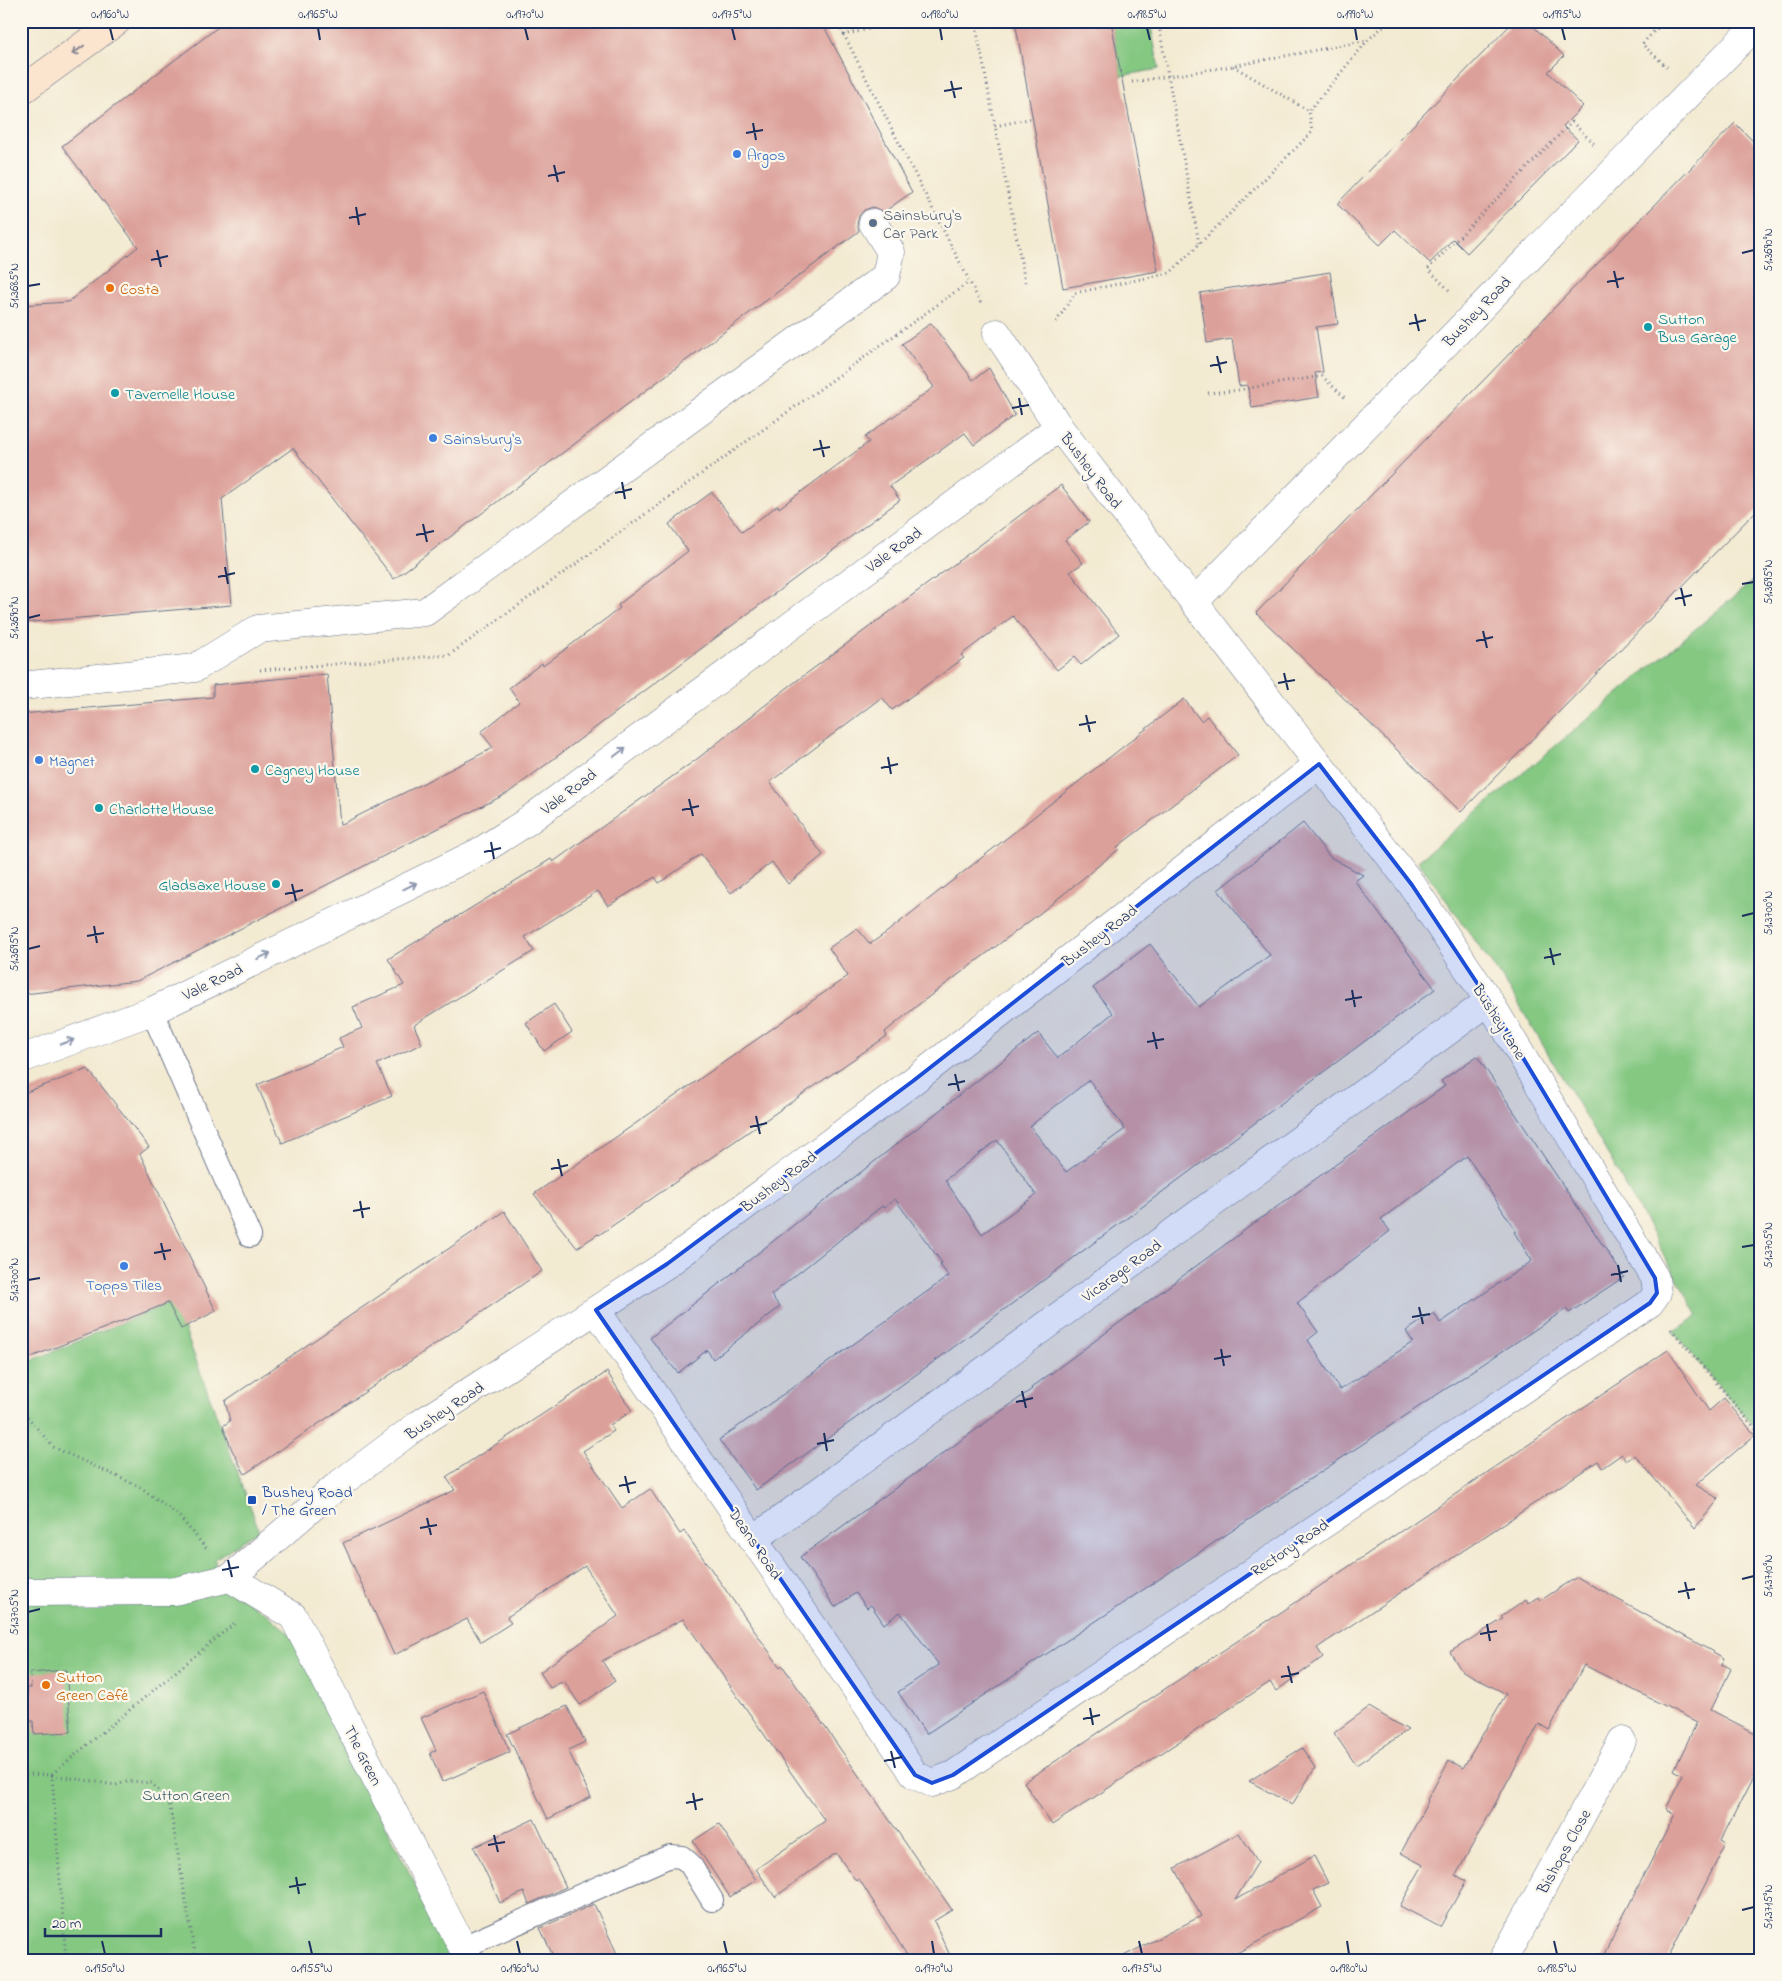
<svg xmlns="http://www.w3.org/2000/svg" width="1782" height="1981" font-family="'Indie Flower',sans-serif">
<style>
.green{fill:#84c882;stroke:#507c70}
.building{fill:#dca09a;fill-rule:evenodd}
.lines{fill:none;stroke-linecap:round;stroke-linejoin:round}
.lane-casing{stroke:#677087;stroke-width:24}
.street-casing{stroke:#677087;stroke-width:29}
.secondary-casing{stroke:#677087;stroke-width:29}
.path{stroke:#677087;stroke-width:3;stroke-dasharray:1 4;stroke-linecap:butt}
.lane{stroke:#fff;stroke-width:22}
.street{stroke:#fff;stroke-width:28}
.secondary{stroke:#fce5cf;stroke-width:28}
.oneway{stroke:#8c8a96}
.oneway2{stroke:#8d97ae}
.marked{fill:#1d4ed8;fill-opacity:0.2;stroke:#1d4ed8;stroke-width:4;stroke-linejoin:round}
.ticks{fill:none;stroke:#1b2f5e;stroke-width:2}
.shop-dot{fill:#3f7fe0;stroke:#fbf7ec;stroke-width:2}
.service-dot{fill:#5c6f8a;stroke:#fbf7ec;stroke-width:2}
.food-dot{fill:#e8710a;stroke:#fbf7ec;stroke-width:2}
.culture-dot{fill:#0f9aa8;stroke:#fbf7ec;stroke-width:2}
.transit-dot{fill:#1a4fb4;stroke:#fbf7ec;stroke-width:2}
.labels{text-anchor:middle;stroke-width:4.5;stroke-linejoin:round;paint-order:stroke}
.shop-label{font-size:16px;fill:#366cbe;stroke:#fbf7ec;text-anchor:start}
.service-label{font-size:16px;fill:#4e5e75;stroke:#fbf7ec;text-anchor:start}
.food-label{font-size:16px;fill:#c56008;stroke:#fbf7ec;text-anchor:start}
.street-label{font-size:16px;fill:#1b2f5e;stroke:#fbf7ec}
.culture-label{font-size:16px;fill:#0d838f;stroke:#fbf7ec;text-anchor:start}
.transit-label{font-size:16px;fill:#164399;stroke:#fbf7ec;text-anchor:start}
.park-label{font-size:16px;fill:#3a5d69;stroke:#fbf7ec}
.neatline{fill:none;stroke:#1b2f5e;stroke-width:2}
.ticks-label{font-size:12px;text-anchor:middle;fill:#1b2f5e}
</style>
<rect width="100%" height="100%" fill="#fbf7ec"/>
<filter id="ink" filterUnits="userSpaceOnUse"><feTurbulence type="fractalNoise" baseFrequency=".02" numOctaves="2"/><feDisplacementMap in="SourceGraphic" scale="10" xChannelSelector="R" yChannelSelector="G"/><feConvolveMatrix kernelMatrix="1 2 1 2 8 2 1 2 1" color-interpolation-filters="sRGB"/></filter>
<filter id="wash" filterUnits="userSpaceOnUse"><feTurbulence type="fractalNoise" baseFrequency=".0096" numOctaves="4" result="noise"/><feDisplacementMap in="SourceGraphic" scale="20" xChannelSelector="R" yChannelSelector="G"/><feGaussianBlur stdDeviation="1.12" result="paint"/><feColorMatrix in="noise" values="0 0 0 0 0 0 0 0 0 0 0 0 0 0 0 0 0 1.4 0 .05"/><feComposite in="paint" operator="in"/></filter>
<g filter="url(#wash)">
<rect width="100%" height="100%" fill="#f3ead2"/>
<path class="green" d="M1111,21h39l9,48 -38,7z
M1761,574v860h-1l-87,-102 25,-16 -88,-158 -101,-170 -91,-127z
M174,1301l85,229 -44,29 2,24 50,31 23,20 163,326h-432v-595z"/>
<g id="blocks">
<path class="building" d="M226,21h595l91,171 -28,20 -11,-5 -9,3 -5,6 -2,8 2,7 -465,348 -101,-131 -71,51 10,106 -211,18v-318l47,-3 70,-55 -76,-101z
M1015,21h96l47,250 -95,17z
M1514,21h14l36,35 -16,16 35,34 -20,20 15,14 -111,113 -14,-14 -23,24 -35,-33 -15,15 -43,-41z
M1735,123l26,26v357l-300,306 -205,-199z
M1330,272l8,52 -22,3 7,45 -8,1 4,24 -67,11 -5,-23 -8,1 -7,-47 -25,4 -7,-50z
M931,323l42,57 16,-12 26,47 -41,30 -9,-12 -75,53 10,14 -392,293 -371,188 -113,13 -3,-23v-257l192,-17v-12l114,-11 13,151 153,-77 -12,-16 38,-30 -10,-14 33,-25 1,3 77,-58 -2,-3 70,-54 -19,-27 43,-32 30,40 36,-27 1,3 90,-66 -4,-5 69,-50 -32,-43z
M1061,485l28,37 -24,18 18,23 -13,9 49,62 -38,31 -7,-8 -17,13 -44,-54 -52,39 3,3 -72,52 -10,-13 -112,85 53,73 -35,29 -16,-22 -41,31 -30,-39 -42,29 -4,-6 -47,29 -10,-15 -73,46 9,14 -120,74 8,19 -45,20 15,32 -110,47 -25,-58 86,-38 -4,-9 23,-10 -9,-21 51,-22 -16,-26 163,-100 2,3 144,-103 90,-71z
M1184,699l17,22 6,-5 31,39 -121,92 2,2 -80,65 -121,91 -33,27 2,4 -288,199 -1,-1 -21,14 -43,-54 314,-218 -19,-28 28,-20 13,16 17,-12z
M1303,823l27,34 33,18 -8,6 80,108 -496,369 -183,132 -37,-50 230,-164 -9,-11 2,-2 -47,-64 -11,9 -2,-2 -111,89 9,12 -67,52 -6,-9 -29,23 -28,-35 388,-305 20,25 55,-45 -20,-25 57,-44 49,63 71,-52 -52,-65zM1089,1080l36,49 -59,43 -36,-46zM997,1140l39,55 -54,39 -37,-54z
M554,1004l18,28 -28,19 -18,-28z
M1477,1056l147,221 -55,36 -3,-4 -640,425 -28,-42 41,-27 -39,-53 -16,12 -13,-19 -4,3 -11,-15 -21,14 -35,-50 232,-168 -1,-1 222,-164 192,-138 -4,-5zM1467,1156l49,75 -2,1 18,29 -92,62 -6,-10 -28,18 7,11 -73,48 -32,-50 10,-8 -21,-29 93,-72 -9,-12z
M88,1069l61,78 -9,7 76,157 -35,18 -13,-26 -147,58v-267z
M504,1211l38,60 -297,203 -13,-24 -9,-24 7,-5 -5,-20z
M1668,1350l41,61 15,-13 31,37 -59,50 23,14 -24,29 -60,-73 -9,6 -4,-7 -20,14 -4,-7 -281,187 6,9 -47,34 -6,-9 -218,143 -28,-43 268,-177z
M607,1372l25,39 -22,14 4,6 -31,20 39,57 28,-19 30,45 4,-3 96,136 2,-2 170,245 -18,11 18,39h-42l-51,-81 -3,2 -20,-28 -61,44 -19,-28 69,-48 -142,-202 -81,42 13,20 -35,24 -16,-24 -14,7 -10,-16 78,-56 -33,-50 -78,51 4,6 -30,19 -14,-23 -73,36 -51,-112 112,-53 -9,-13z
M1577,1577l147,81 -3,6 10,5 -20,41 50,26v25l-40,79 5,3 -59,117h-66l74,-146 -9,-5 17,-34 -9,-5 23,-48 -113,-57 -35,65 -10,-6 -83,151 10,6 -26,46 -40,-21 23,-41 -22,-12 27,-52 -1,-1 22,-40 14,8 43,-74 -45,-24 -11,-18 53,-33 -2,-2 25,-17 2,4 11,-7 2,3z
M66,1670l5,62 -37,2 -1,-13h-3l-3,-33h4l-1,-15z
M483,1691l27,61 -68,30 -12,-29 6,-3 -15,-32z
M567,1706l18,36 -17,8 23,47 -43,22 -41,-85z
M1369,1707l39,23 -52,35 -22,-32z
M1302,1748l13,20 -23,37 -43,-24z
M534,1819l32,68 -37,17 -5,-12 -24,11 -26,-56z
M719,1824l37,56 -26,17 -37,-56z
M1239,1833l19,29 -23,38 79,-44 14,27 -15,7 9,17 -98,53h-108l85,-44 -26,-48z
M594,1904l26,56h-65l-15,-32z"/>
</g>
</g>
<g filter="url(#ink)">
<use href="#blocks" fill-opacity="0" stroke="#677087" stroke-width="1"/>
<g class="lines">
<g class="lane-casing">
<path id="lane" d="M152,1011l98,225
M463,1947l207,-91 12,1 8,7 22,36"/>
</g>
<g class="street-casing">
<path id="street" d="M1194,602l566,-581
M21,686l174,-18 63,-39 167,-17 461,-336 5,-24 -18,-29
M21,1059l131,-48 329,-160 44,-28 534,-396
M596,1310l319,465 17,8 21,-8 697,-472 7,-10 -2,-15 -166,-277 -77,-116 -353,-458 -62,-94
M753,1540l736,-539
M230,1578l63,38 176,344
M21,1592l154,-1 55,-13 108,-93 80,-60 249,-161 246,-183 406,-317
M1503,1960l119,-219"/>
</g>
<g class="secondary-casing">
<path id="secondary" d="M21,91l96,-70"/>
</g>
<path class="path" d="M837,21l144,283
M975,21l50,261
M1158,21l41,222
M1664,21l-22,23 26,24
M843,35l62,-14
M1233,66l76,45 59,-71 21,-19
M1132,82l101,-16 135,-26
M995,126l38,-8
M1449,290l-21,-21 144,-147 22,22
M1056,322l19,-29 95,-20 142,-141 -3,-21
M1208,393l24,-2 90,-15 24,23
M260,670l189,-15 520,-373
M1671,1329l89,105 1,19
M21,1409l32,38 87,40 37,27 29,34
M21,1774l31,1 14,185
M52,1774l184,-152
M52,1775l64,10 14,-4 22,2 17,19 27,158"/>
<use href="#lane" class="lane"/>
<use href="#street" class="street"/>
<use href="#secondary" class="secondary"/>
</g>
<defs><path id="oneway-shaft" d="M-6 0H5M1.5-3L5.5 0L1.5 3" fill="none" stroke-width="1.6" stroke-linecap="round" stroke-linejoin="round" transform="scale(1.25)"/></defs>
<use class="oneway" href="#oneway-shaft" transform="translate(78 50) rotate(144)"/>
<g class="oneway2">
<use href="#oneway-shaft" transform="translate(620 752) rotate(-37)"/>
<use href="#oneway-shaft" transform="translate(410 886) rotate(-26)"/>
<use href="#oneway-shaft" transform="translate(264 956) rotate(-25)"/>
<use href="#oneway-shaft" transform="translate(67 1042) rotate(-20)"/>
</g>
</g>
<path class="marked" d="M1319,764l93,121 77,116 166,277 2,15 -7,10 -697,472 -21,8 -17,-8 -319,-465 71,-46 246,-183z"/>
<path class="ticks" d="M110,28l3,12M318,28l2,12M525,28l3,12M732,28l3,12M940,28l2,12M1147,28l3,12M1355,28l2,12M1562,28l3,12M951,81l4,17M944,91l18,-3M753,123l3,17M746,133l17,-3M554,165l4,17M548,176l17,-4M356,207l3,18M349,218l17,-4M157,250l4,17M1742,253l12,-3M151,260l17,-4M1614,271l4,17M1607,282l17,-4M28,286l12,-2M1415,314l4,17M1409,324l17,-4M1217,356l4,17M1210,366l17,-4M1019,398l3,17M1012,408l17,-3M820,440l4,17M813,450l17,-3M622,482l3,17M615,493l17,-4M423,524l4,18M416,535l18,-4M225,567l3,17M218,577l17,-4M1742,584l12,-2M1681,588l4,18M1675,599l17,-4M28,618l12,-3M1483,631l4,17M1476,641l17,-4M1284,673l4,17M1278,683l17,-3M1086,715l4,17M1079,725l17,-3M888,757l3,17M881,768l17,-4M689,799l4,17M682,810l17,-4M491,842l3,17M484,852l17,-4M292,884l4,17M285,894l18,-4M1742,916l12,-3M94,926l3,17M87,936l17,-3M1550,948l4,17M28,949l12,-3M1544,958l17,-4M1352,990l3,17M1345,1000l17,-3M1153,1032l4,17M1147,1042l17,-3M955,1074l4,17M948,1085l17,-4M756,1116l4,18M750,1127l17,-4M558,1159l4,17M551,1169l17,-4M360,1201l3,17M353,1211l17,-3M161,1243l4,17M1742,1247l12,-2M154,1253l17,-3M1618,1265l3,17M1611,1275l17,-4M28,1280l12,-2M1419,1307l4,17M1412,1317l18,-3M1221,1349l3,17M1214,1359l17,-3M1022,1391l4,17M1016,1402l17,-4M824,1433l3,18M817,1444l17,-4M625,1476l4,17M619,1486l17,-4M427,1518l4,17M420,1528l17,-3M228,1560l4,17M222,1570l17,-3M1742,1579l12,-3M1685,1582l4,17M1678,1592l17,-3M28,1612l12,-3M1487,1624l3,17M1480,1634l17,-3M1288,1666l4,17M1281,1677l18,-4M1090,1708l3,17M1083,1719l17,-4M891,1751l4,17M884,1761l18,-4M693,1793l3,17M686,1803l17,-4M494,1835l4,17M488,1845l17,-3M296,1877l3,17M289,1887l17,-3M1742,1910l12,-3M102,1941l3,13M309,1941l3,13M517,1941l3,13M724,1941l3,13M932,1941l2,13M1139,1941l3,13M1347,1941l2,13M1554,1941l3,13"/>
<g class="shop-dot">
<circle cx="737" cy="154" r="5"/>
<circle cx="433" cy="438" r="5"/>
<circle cx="39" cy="760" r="5"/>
<circle cx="124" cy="1266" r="5"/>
</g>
<circle class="service-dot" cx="873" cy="223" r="5"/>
<g class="food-dot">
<circle cx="110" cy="288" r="5"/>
<circle cx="46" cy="1685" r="5"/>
</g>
<g class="culture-dot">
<circle cx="1648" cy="327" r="5"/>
<circle cx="115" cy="393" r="5"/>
<circle cx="255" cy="769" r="5"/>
<circle cx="99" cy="808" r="5"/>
<circle cx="276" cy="884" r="5"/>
</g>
<rect class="transit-dot" x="247" y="1495" width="10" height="10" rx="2.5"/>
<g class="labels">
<g class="shop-label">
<text x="747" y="160">Argos</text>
<text x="443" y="444">Sainsbury's</text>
<text x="49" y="766">Magnet</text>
<text x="124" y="1290" text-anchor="middle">Topps Tiles</text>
</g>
<g class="service-label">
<text x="883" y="220">Sainsbury's<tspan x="883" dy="18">Car Park</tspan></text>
</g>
<g class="food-label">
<text x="120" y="294">Costa</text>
<text x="56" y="1682">Sutton<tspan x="56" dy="18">Green Café</tspan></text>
</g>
<g class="street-label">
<text transform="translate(1476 311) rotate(-46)" y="6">Bushey Road</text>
<text transform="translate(1092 470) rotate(53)" y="6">Bushey Road</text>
<text transform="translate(893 549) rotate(-36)" y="6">Vale Road</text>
<text transform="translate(568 791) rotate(-37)" y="6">Vale Road</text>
<text transform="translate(1099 935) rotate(-38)" y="6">Bushey Road</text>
<text transform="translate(212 981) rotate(-26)" y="6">Vale Road</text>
<text transform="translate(1500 1021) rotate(58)" y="6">Bushey Lane</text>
<text transform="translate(778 1181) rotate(-37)" y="6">Bushey Road</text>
<text transform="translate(1121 1270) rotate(-36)" y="6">Vicarage Road</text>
<text transform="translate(444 1410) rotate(-34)" y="6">Bushey Road</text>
<text transform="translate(756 1543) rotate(56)" y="6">Deans Road</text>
<text transform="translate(1289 1547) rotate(-34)" y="6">Rectory Road</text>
<text transform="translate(364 1755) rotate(63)" y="6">The Green</text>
<text transform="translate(1563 1851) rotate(-61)" y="6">Bishops Close</text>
</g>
<g class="culture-label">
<text x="1658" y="324">Sutton<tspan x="1658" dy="18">Bus Garage</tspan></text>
<text x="125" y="399">Tavernelle House</text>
<text x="265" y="775">Cagney House</text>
<text x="109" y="814">Charlotte House</text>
<text x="266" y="890" text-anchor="end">Gladsaxe House</text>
</g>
<g class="transit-label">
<text x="262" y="1497">Bushey Road<tspan x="262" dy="18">/ The Green</tspan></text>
</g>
<g class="park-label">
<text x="186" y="1800">Sutton Green</text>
</g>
</g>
<rect width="1782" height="1981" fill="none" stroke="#fbf7ec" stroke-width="55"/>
<path d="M45 1928v8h116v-8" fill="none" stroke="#1b2f5e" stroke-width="2.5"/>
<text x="52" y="1928" font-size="15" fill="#1b2f5e" stroke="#fbf7ec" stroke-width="4" paint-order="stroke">20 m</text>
<rect x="28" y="28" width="1726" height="1926" class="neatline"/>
<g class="ticks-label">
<text x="110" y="18">0.1960°W</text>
<text x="318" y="18">0.1965°W</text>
<text x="525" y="18">0.1970°W</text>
<text x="732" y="18">0.1975°W</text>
<text x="940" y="18">0.1980°W</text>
<text x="1147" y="18">0.1985°W</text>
<text x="1355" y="18">0.1990°W</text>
<text x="1562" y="18">0.1995°W</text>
<text transform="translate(1768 250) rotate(-90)" y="4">51.3690°N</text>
<text transform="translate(14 286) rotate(-90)" y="4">51.3685°N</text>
<text transform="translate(1768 582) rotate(-90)" y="4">51.3695°N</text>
<text transform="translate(14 618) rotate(-90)" y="4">51.3690°N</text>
<text transform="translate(1768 913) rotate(-90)" y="4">51.3700°N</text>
<text transform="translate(14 949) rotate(-90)" y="4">51.3695°N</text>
<text transform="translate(1768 1245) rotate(-90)" y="4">51.3705°N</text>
<text transform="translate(14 1280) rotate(-90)" y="4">51.3700°N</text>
<text transform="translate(1768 1576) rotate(-90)" y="4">51.3710°N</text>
<text transform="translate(14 1612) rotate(-90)" y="4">51.3705°N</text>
<text transform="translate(1768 1907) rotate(-90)" y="4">51.3715°N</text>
<text x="105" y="1972">0.1950°W</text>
<text x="312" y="1972">0.1955°W</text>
<text x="520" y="1972">0.1960°W</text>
<text x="727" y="1972">0.1965°W</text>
<text x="934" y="1972">0.1970°W</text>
<text x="1142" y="1972">0.1975°W</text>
<text x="1349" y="1972">0.1980°W</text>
<text x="1557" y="1972">0.1985°W</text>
</g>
</svg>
